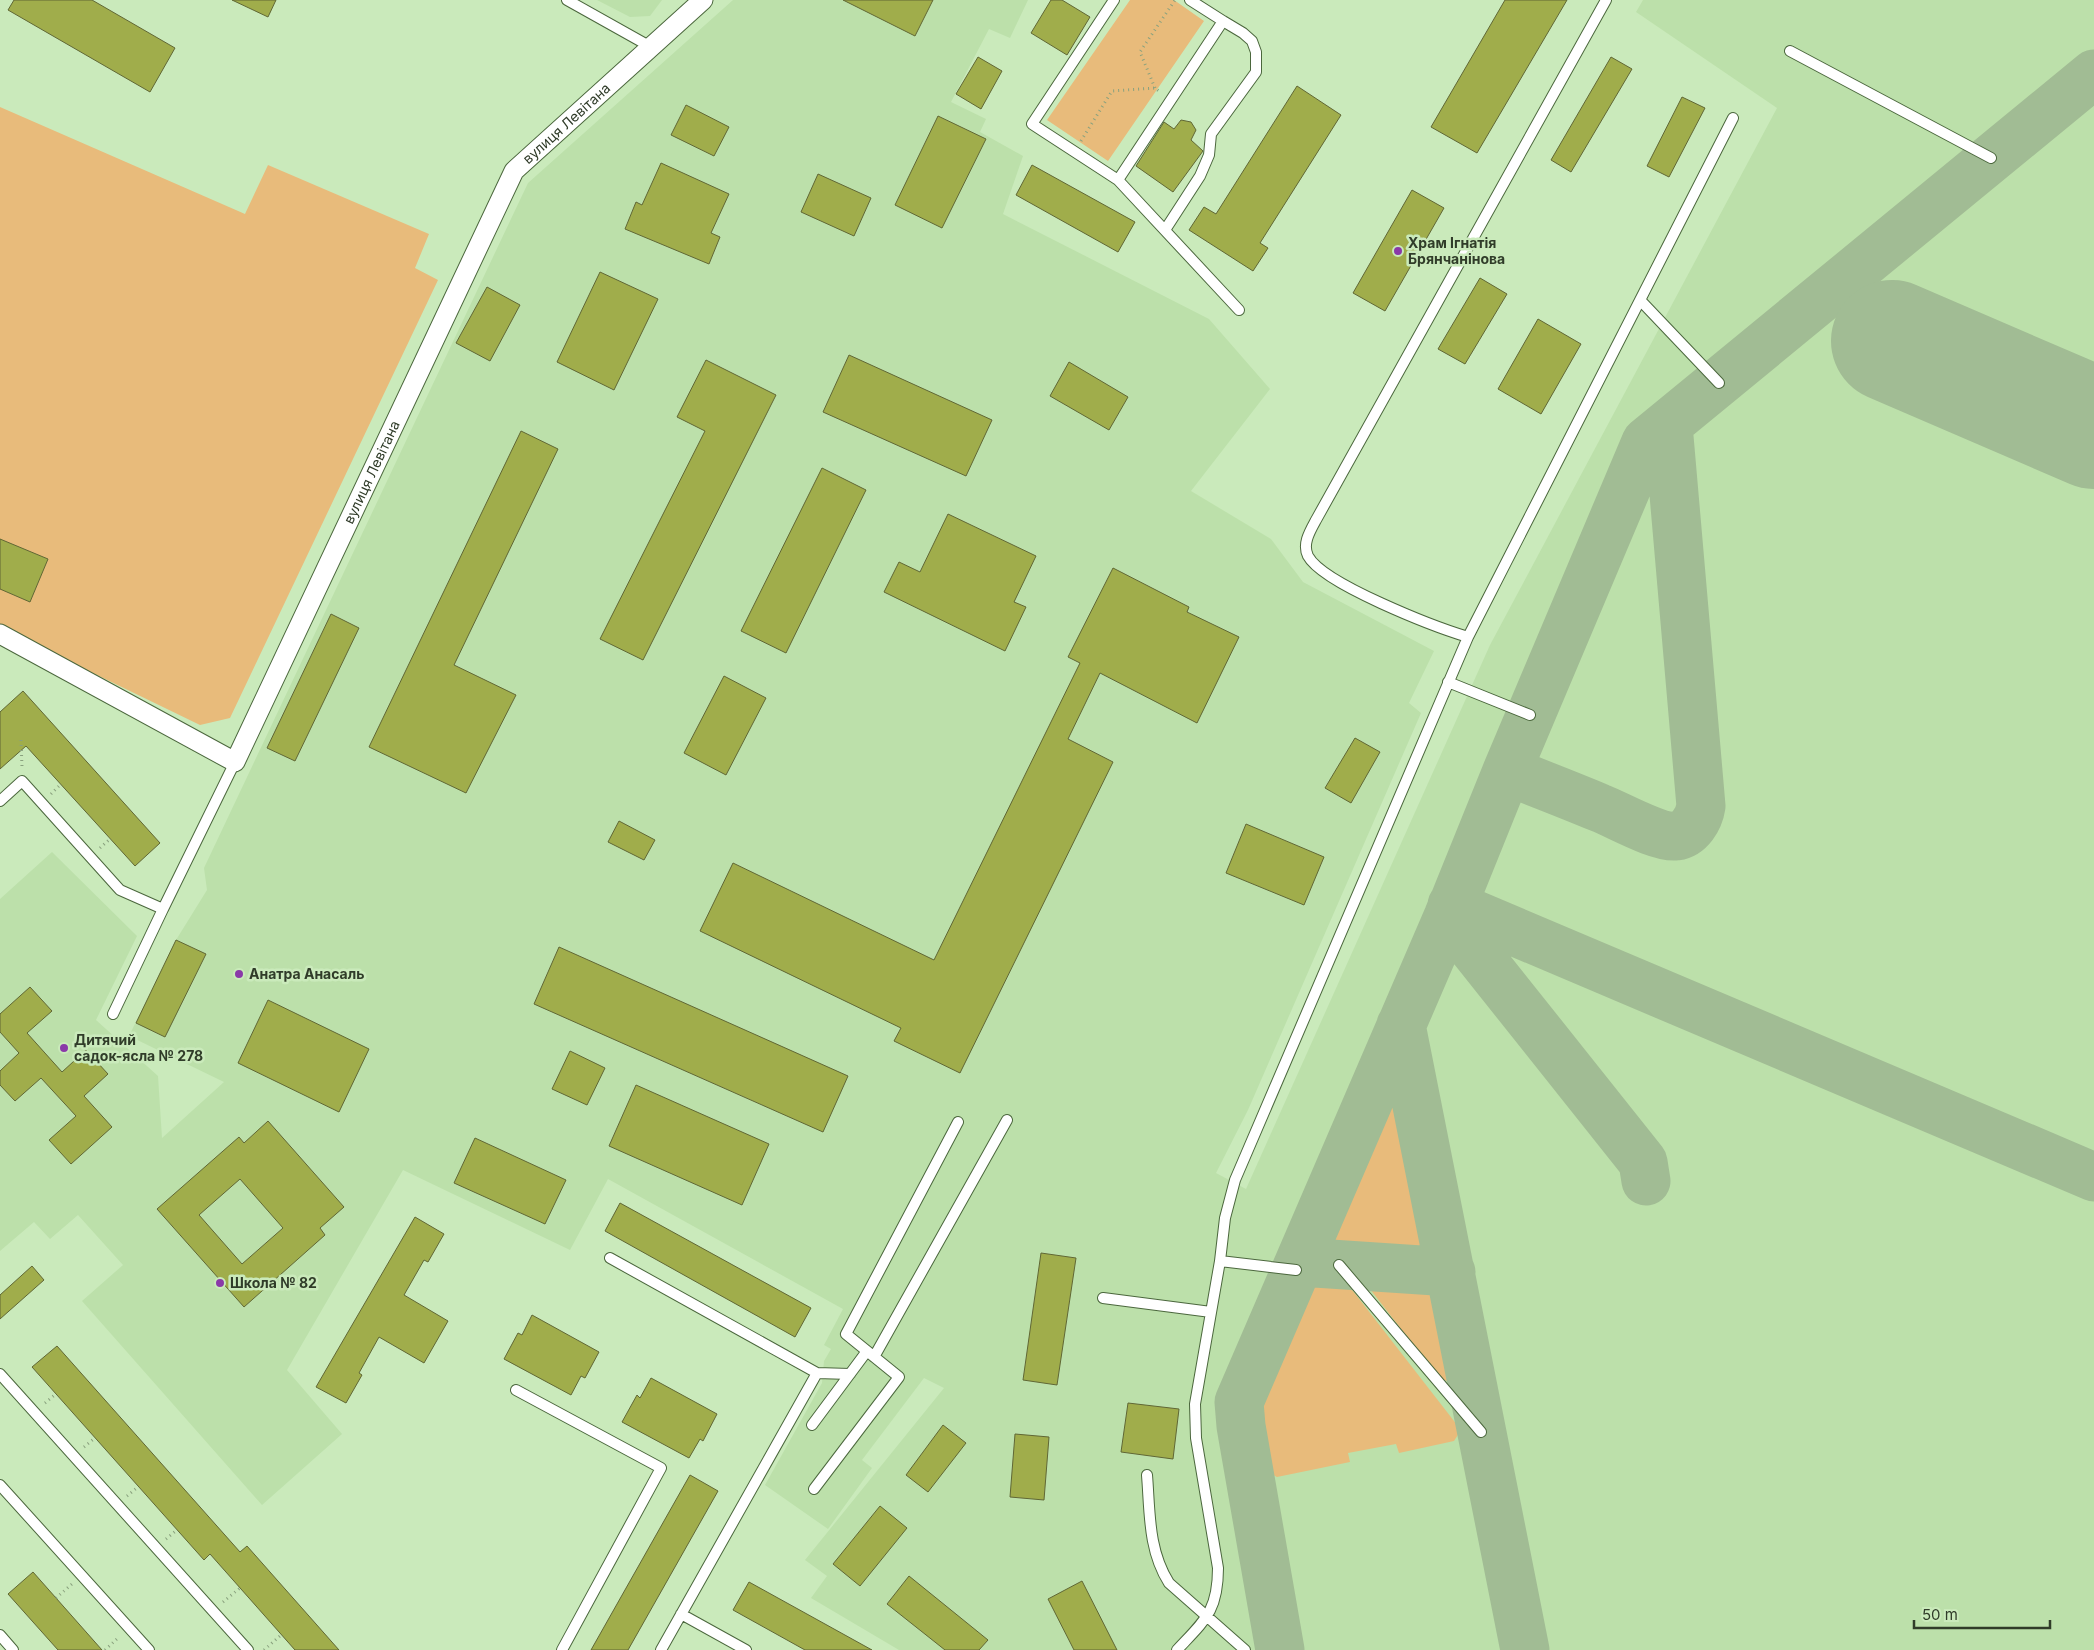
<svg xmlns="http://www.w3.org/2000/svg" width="2094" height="1650" font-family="Inter,sans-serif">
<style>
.built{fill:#bce0aa}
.green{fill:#e8bb7b}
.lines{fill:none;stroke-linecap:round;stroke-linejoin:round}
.taxiway{stroke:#a1bc94;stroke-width:49}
.runway{stroke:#a1bc94;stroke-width:122}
.building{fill:#a0ad4b;stroke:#606735;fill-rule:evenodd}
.lane-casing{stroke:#4b673d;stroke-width:12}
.street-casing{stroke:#4b673d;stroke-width:21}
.path{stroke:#89a17e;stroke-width:3;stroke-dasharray:1 4;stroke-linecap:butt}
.lane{stroke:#fff;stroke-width:10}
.street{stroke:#fff;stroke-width:19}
.poi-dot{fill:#8a39a8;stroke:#caeabb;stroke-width:2}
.labels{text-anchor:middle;stroke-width:5;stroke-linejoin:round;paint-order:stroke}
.street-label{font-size:14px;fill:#303c29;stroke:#caeabb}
.poi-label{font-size:14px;font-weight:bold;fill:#303c29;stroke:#caeabb;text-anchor:start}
</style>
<rect width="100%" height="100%" fill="#caeabb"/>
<path class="built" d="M597,0h65l-12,16 -20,1z
M733,0h295l-18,38 -21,-9 -38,73 35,17 -6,13 43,24 -20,58 206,105 61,70 -79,102 80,48 32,43 131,69 -25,52 12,10 -173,397 -32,63 30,16 244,-544 287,-537 -141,-96 7,-12h451v1650h-1195l-88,-52 16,-22 -22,-16 139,-172 -20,-10 -62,82 10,8 -44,61 -63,-44 57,-102 2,-22 7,-12 -7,-4 19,-36 -235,-130 -38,71 -167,-80 -116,200 55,64 -80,71 -180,-204 41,-36 -45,-50 -28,24 -16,-17 -34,29v-352l52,-47 85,84 -41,84 62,56 4,62 62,-56 -95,-46 47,-96 31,-50 -3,-22 324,-685z"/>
<path class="green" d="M1130,0h44l30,21 -96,140 -61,-41z
M0,107l245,107 23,-49 161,69 -14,34 23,12 -208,438 -30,7 -200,-97z
M1391,1088l5,2 32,166 -96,-7 -4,-6 1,-13z
M1308,1280l35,3 10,8 108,139 -7,11 -55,12 -3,-9 -48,9 2,9 -73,15 -13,-7 -10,-55 5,-21z
M1363,1280l71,5 21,99 -11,-4 -12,-11z"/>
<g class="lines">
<path class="taxiway" d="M1507,771c31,12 62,24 93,37 18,7 58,30 76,28 14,-2 23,-17 25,-30l-33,-381
M1452,905l642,272
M1448,917l195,245 3,19
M1401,1025l124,625
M1300,1262l151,10
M1280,1650l-39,-224 -2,-24 209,-485 59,-146 139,-329 448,-368"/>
<path class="runway" d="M1892,341l202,87"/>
</g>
<path class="building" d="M14,0h78l83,48 -25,44 -142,-82z
M232,0h44l-8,17z
M843,0h90l-18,36z
M1051,0h11l28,17 -23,38 -36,-22z
M1505,0h62l-90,153 -46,-26z
M978,57l24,14 -21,38 -25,-15z
M1611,57l21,12 -61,103 -20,-12z
M1297,86l44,29 -81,128 8,5 -15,23 -64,-41 15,-23 12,7z
M1682,97l23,11 -36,69 -22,-11z
M686,105l43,22 -15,29 -43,-21z
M938,116l48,23 -44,89 -47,-23z
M1181,120l10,2 5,8 -5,10 12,11 -30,41 -37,-26 28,-44 10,7z
M661,163l68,31 -18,39 9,4 -11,27 -84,-35 11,-27 6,3z
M1032,165l103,57 -17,30 -102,-57z
M818,174l53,24 -17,38 -53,-24z
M1412,190l32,18 -59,103 -32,-18z
M600,272l58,27 -44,91 -57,-28z
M1480,278l27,16 -42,70 -27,-15z
M487,287l33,18 -30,56 -34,-18z
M1538,319l43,25 -40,70 -43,-25z
M849,355l143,65 -26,56 -143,-64z
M706,360l70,35 -133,265 -43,-21 105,-208 -28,-14z
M1069,362l59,35 -19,33 -59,-34z
M521,431l37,18 -104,216 62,30 -50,98 -97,-46z
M822,468l44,22 -80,163 -45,-22z
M948,514l88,42 -22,46 12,5 -21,44 -121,-59 15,-30 21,10z
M0,539l48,20 -18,43 -30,-13z
M1113,568l76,39 -2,5 52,25 -42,86 -97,-50 -32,66 45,23 -153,311 -66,-32 7,-13 -201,-97 33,-68 201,97 146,-297 -12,-6z
M331,614l28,14 -64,133 -28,-13z
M724,676l42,22 -40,77 -42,-22z
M23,691l137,152 -25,23 -109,-120 -26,23v-57z
M1355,738l25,14 -29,51 -26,-15z
M619,821l36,19 -11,20 -36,-18z
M1246,824l78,33 -20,48 -78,-32z
M176,940l30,14 -41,83 -29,-14z
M559,947l289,129 -25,56 -289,-128z
M30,987l22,24 -25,22 35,39 24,-22 22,24 -24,22 28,31 -41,37 -22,-24 27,-24 -35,-38 -26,23 -15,-16v-14l19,-18 -19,-21v-18z
M268,1000l101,49 -30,63 -101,-49z
M570,1051l35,17 -18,37 -35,-16z
M636,1085l133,59 -27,61 -133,-59z
M268,1121l76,86 -24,21 5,7 -81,72 -87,-98 82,-72 5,6zM240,1179l43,49 -41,36 -43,-49z
M475,1138l91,42 -21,44 -91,-41z
M620,1203l191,105 -16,29 -190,-106z
M415,1217l29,17 -16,28 -4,-2 -20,35 44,26 -24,42 -45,-26 -20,36 3,2 -16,28 -30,-16z
M1041,1253l35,5 -19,127 -34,-5z
M32,1266l12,14 -44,39v-24z
M532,1315l67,37 -14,26 -4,-2 -10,19 -67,-36 14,-26 4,2z
M57,1346l183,206 7,-6 92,104h-44l-85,-96 -6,6 -172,-193z
M651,1378l66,36 -14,27 -3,-2 -11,19 -67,-36 15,-27 3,3z
M1128,1403l51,6 -6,50 -52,-7z
M943,1425l23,18 -38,49 -22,-17z
M1015,1434l34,3 -5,63 -34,-3z
M690,1475l28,16 -90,159h-37z
M880,1506l27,22 -47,58 -27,-22z
M33,1572l69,78h-44l-50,-56z
M909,1576l79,64 -9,10h-34l-58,-46z
M1082,1581l35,69h-43l-26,-51z
M749,1582l123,68h-67l-72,-40z"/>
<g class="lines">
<g class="lane-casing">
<path id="lane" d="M567,0l84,47
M1114,0l-82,124 86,56 105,-159 -33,-21
M1790,51l201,107
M1118,180l121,130
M1165,230l35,-54 9,-21 2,-21 45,-62v-20l-4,-11 -9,-8 -20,-12
M1640,300l79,83
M1468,637c-33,-10 -145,-53 -160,-81 -6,-12 2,-25 8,-36l290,-520
M1448,682l82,33
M0,801l22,-20 98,109 43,19 72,-147
M113,1014l50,-105
M610,1258l207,115 -156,277
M1220,1261l76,9
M1339,1265l142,167
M1103,1298l108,14
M874,1357l133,-237
M817,1373l33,1
M0,1374l248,276
M516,1390l145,78 -99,182
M812,1425l55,-74
M1147,1475c3,37 1,75 22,108l76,67
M0,1485l149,165
M814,1489l85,-112 -53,-43 112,-212
M681,1614l65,36
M0,1635l13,15
M1177,1650c28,-30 41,-39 41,-82l-22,-130 -1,-34 25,-143 5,-43 10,-38 233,-543 265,-519"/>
</g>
<g class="street-casing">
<g id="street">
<path id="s1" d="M0,634l235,128 279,-591 189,-171"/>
</g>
</g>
<path class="path" d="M1155,88l-15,-36 35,-52
M1081,141l31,-50 43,-3 5,4
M21,740l1,27
M51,794l10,-10
M100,848l10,-9
M45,1403l11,-9
M84,1447l11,-9
M127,1496l11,-9
M166,1539l11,-9
M56,1598l16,-14
M223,1602l17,-14
M105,1650l14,-13
M264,1650l17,-15"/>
<use href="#lane" class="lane"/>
<use href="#street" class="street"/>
</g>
<g class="poi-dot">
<circle cx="1398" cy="251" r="5"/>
<circle cx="239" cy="974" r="5"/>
<circle cx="64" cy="1048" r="5"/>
<circle cx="220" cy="1283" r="5"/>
</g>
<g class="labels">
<g class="street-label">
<text dy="5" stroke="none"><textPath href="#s1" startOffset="992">вулиця Левітана</textPath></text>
<text dy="5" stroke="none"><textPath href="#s1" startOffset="588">вулиця Левітана</textPath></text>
</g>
<g class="poi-label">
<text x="1408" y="248">Храм Ігнатія<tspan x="1408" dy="16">Брянчанінова</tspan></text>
<text x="249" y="979">Анатра Анасаль</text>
<text x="74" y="1045">Дитячий<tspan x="74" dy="16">садок-ясла № 278</tspan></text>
<text x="230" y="1288">Школа № 82</text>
</g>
</g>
<path d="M1914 1620v8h136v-8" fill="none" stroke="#303c29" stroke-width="2.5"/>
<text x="1922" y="1620" font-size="15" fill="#303c29" stroke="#caeabb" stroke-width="4" paint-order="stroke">50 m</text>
</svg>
